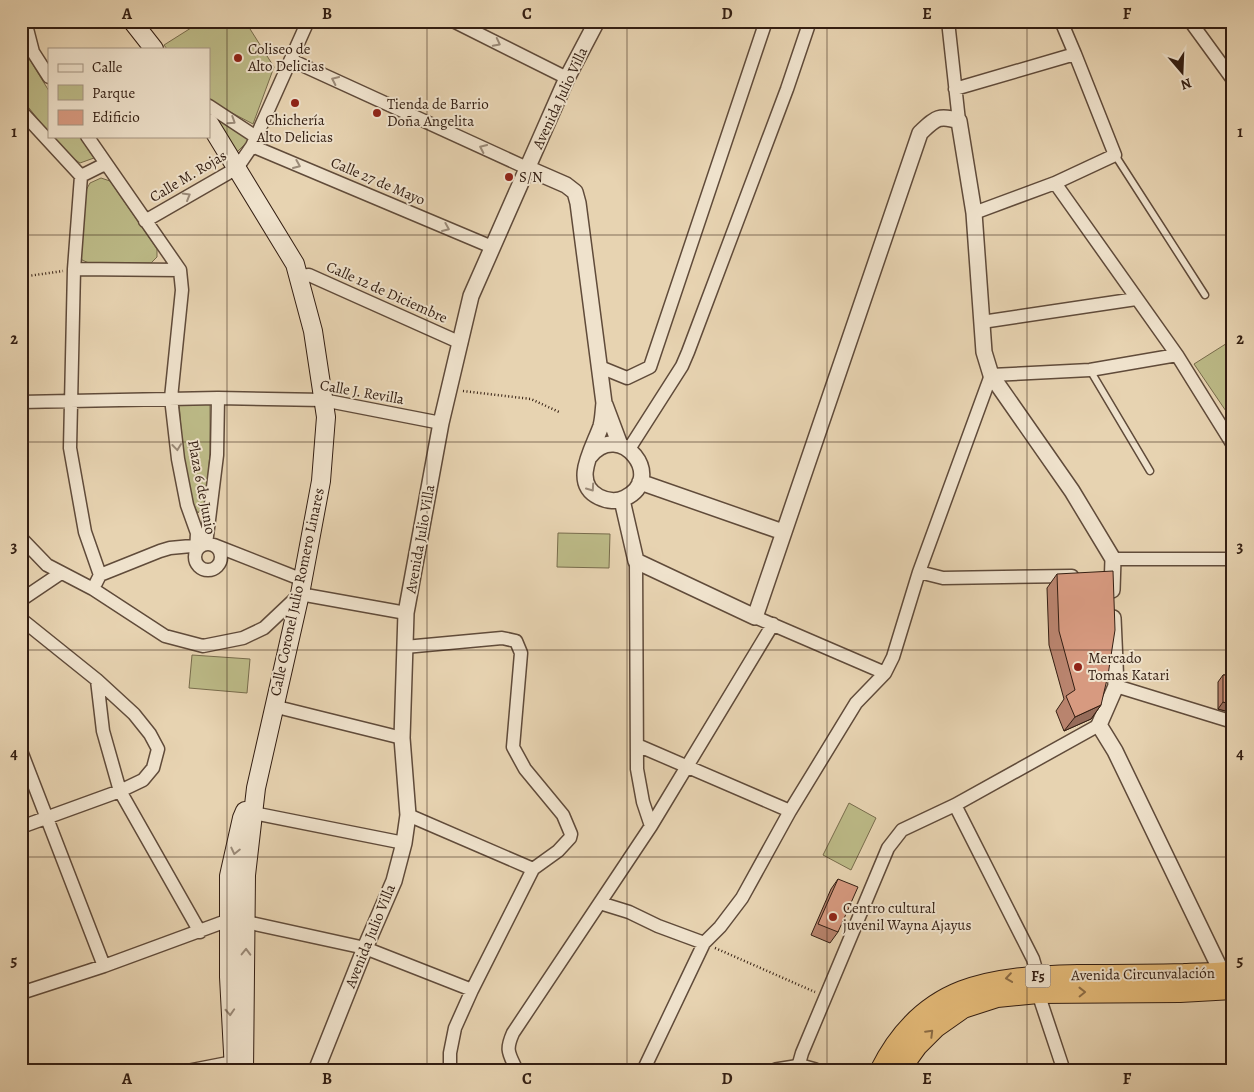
<svg xmlns="http://www.w3.org/2000/svg" width="1254" height="1092" font-family="Alegreya,serif">
<style>
.green{fill:#bcba87;stroke:#786c4c}
.lines{fill:none;stroke-linecap:round;stroke-linejoin:round}
.service-casing{stroke:#604b3a;stroke-width:9}
.minor-casing{stroke:#604b3a;stroke-width:15}
.tertiary-casing{stroke:#604b3a;stroke-width:18}
.secondary-casing{stroke:#331e12;stroke-width:20}
.trunk-casing{stroke:#331e12;stroke-width:22}
.path{stroke:#331e12;stroke-width:2.5;stroke-dasharray:1 2.5;stroke-linecap:butt}
.service{stroke:#efe2cc;stroke-width:6}
.minor{stroke:#efe2cc;stroke-width:12}
.tertiary{stroke:#efe2cc;stroke-width:15}
.secondary{stroke:#efe2cc;stroke-width:18}
.trunk{stroke:#e4ba78;stroke-width:20}
.wall{fill:#b9846e;stroke:#331e12}
.shaded-wall{fill:#966c5a;stroke:#331e12}
.building{fill:#d79a80;stroke:#331e12}
.oneway{stroke:#9a8a78}
.oneway2{stroke:#8c6c45}
.grid{fill:none;stroke:#331e12;stroke-width:1;stroke-opacity:0.55}
.poi-dot{fill:#8f2418;stroke:#efe2cc;stroke-width:2}
.labels{text-anchor:middle;stroke-width:4;stroke-linejoin:round;paint-order:stroke}
.shield{fill:#efe2cc;stroke:#6b594a;stroke-width:1}
.shield-label{font-size:14px;font-weight:bold;fill:#331e12}
.poi-label{font-size:15px;fill:#331e12;stroke:#efe2cc;text-anchor:start}
.street-label{font-size:15px;fill:#331e12;stroke:#efe2cc}
.neatline{fill:none;stroke:#331e12;stroke-width:2}
.grid-label{font-size:16px;text-anchor:middle;font-weight:bold;fill:#331e12}
</style>
<rect width="100%" height="100%" fill="#e7d3b1"/>
<filter id="stains"><feTurbulence type="fractalNoise" baseFrequency=".004" numOctaves="4"/><feColorMatrix values="0 0 0 0 .2 0 0 0 0 .09 0 0 0 0 .02 0 0 0 .5 -.17"/></filter>
<radialGradient id="worn" r=".72"><stop offset=".6" stop-color="#630" stop-opacity="0"/><stop offset="1" stop-color="#630" stop-opacity=".3"/></radialGradient>
<path class="green" d="M202,21h43l29,46 -21,57 -38,-20 -6,-7v-48h-42l-3,-4z
M22,47l27,44v42l-28,-35z
M209,110l41,29 -16,16 -25,-39z
M51,136h28l15,22 -14,5 -16,-11z
M101,178l9,3 47,68v8l-6,6h-62l-7,-3 -3,-8 6,-60 5,-9z
M1232,340l1,75 -3,2 -36,-53z
M179,403l31,1v49l-4,48 -8,12c-16,-26 -16,-79 -19,-110z
M558,533l52,1 -1,34 -52,-1z
M192,655l58,4 -3,34 -58,-5z
M849,803l27,15 -25,52 -28,-15z"/>
<g class="lines">
<g class="service-casing">
<path id="service" d="M1115,155l90,140
M1090,370l60,101"/>
</g>
<g class="minor-casing">
<path id="minor" d="M25,21l8,31 16,25
M453,21l114,57
M948,21l11,100
M1190,21l43,59
M291,60l236,108
M955,89l120,-35
M209,106l47,31
M21,111l60,65
M87,136l93,134 2,20 -11,108 7,61 9,46 10,28 -1,19
M252,146l240,101
M1055,183l60,-28 -40,-101 -14,-33
M974,213l81,-30 122,172
M145,221l92,-53 15,-22 56,-125
M74,269l106,1
M298,276l11,-1 152,68
M982,322l154,-23
M600,367l27,11 23,-11 116,-346
M21,402l197,-4 105,2 118,23
M629,449l53,-83 6,-14 99,-263 23,-68
M21,538l26,27 46,24 72,47 38,10 40,-8 21,-10 36,-34 106,19
M206,544l11,-89 1,-57
M195 557a13 13 0 1 1 26 0a13 13 0 1 1-26 0Z
M214,545l89,35
M1113,559h120
M636,561l1,208 6,33 8,24
M919,572l24,6 129,-2
M100,575l-15,-43 -15,-84 4,-179 7,-93 24,-12
M96,583l4,-8 60,-24 10,-3 32,-3
M21,600l40,-27
M755,617l130,56
M21,619l76,61 37,34 16,20 8,15 -5,19 -10,12 -23,11 -99,36
M405,647l97,-9 14,3 5,12 -8,94 12,22 38,46 8,19 -1,4 -12,13 -25,18 -61,121 -17,38 -5,25v18
M97,680l6,51 17,60 80,141
M1116,686l117,36
M273,706l129,32
M637,745l153,66
M21,751l83,215
M955,805l78,154 5,17v17l26,78
M253,813l151,30
M408,815l125,54
M600,903l29,9 29,14 46,17
M246,922l119,26 107,42
M21,993l83,-27 125,-46
M798,1067l4,-14 86,-205 14,-18 53,-25 144,-80
M187,1071l46,-9
M517,1071c-8,-18 -12,-20 -4,-38l138,-207 122,-202
M643,1071l61,-128 16,-16 22,-29 48,-87 66,-108 29,-30 8,-16 26,-85 72,-197 99,-5 87,-15 56,90"/>
</g>
<g class="tertiary-casing">
<path id="tertiary" d="M527,168l39,17 9,7 3,11 26,200c-1,8 -1,16 -3,23 -7,21 -31,57 -2,71 8,4 18,5 26,1 42,-20 -5,-79 -35,-42
M605,405l15,40
M640,482l143,50
M622,500l14,61 119,56 165,-484c15,-14 18,-19 39,-12l15,92 10,139 7,23 81,116 41,68 -1,31
M1113,618l3,68 -17,39 16,26 111,230
M316,1071l49,-123 29,-67 10,-38 4,-28 -6,-77 4,-125 35,-190 30,-127 96,-218 30,-57
M776,1071l25,-4 14,4"/>
</g>
<g class="secondary-casing">
<path id="secondary" d="M132,21l22,28
M209,123l86,141 18,67 13,86 -5,64 -21,113 -44,194 -10,87 -2,196
M234,1071l-5,-94v-101l13,-58 3,-7"/>
</g>
<g class="trunk-casing">
<path id="trunk" d="M880,1071c43,-87 110,-94 198,-96 35,0 70,0 106,-1 16,-1 33,0 49,-3
M899,1071l18,-25 19,-19 27,-19 34,-11 41,-4 142,-1 53,-3"/>
</g>
<path class="path" d="M21,277l42,-6
M463,391l68,8 28,13
M715,948l100,44"/>
<use href="#service" class="service"/>
<use href="#minor" class="minor"/>
<use href="#tertiary" class="tertiary"/>
<use href="#secondary" class="secondary"/>
<use href="#trunk" class="trunk"/>
</g>
<path class="wall" d="M1057,574l44,131 -10,14 -27,12 -8,-20 8,-12 -15,-54 -2,-57z
M1223,675h10v38l-15,-4v-27z
M838,879v53l-8,11 -19,-8 20,-46z"/>
<path class="shaded-wall" d="M1223,702l10,3v8l-15,-4z
M1101,705l-10,14 -27,12 11,-14z"/>
<path class="building" d="M1113,571l2,59 -7,45 -7,30 -26,12 -9,-21 9,-6 -16,-59 -2,-57z
M1223,675h10v30l-10,-3z
M838,879l20,8 -20,45 -20,-8z"/>
<defs><path id="oneway-chevron" d="M-2-3.5L2.5 0L-2 3.5" fill="none" stroke-width="1.6" stroke-linecap="round" stroke-linejoin="round" transform="scale(1.25)"/></defs>
<g class="oneway">
<use href="#oneway-chevron" transform="translate(497 43) rotate(27)"/>
<use href="#oneway-chevron" transform="translate(335 80) rotate(-155)"/>
<use href="#oneway-chevron" transform="translate(232 121) rotate(33)"/>
<use href="#oneway-chevron" transform="translate(483 148) rotate(-155)"/>
<use href="#oneway-chevron" transform="translate(297 165) rotate(23)"/>
<use href="#oneway-chevron" transform="translate(187 196) rotate(-30)"/>
<use href="#oneway-chevron" transform="translate(446 228) rotate(23)"/>
<use href="#oneway-chevron" transform="translate(177 447) rotate(83)"/>
<use href="#oneway-chevron" transform="translate(591 488) rotate(55)"/>
<use href="#oneway-chevron" transform="translate(235 851) rotate(103)"/>
<use href="#oneway-chevron" transform="translate(246 952) rotate(-89)"/>
<use href="#oneway-chevron" transform="translate(230 1012) rotate(87)"/>
</g>
<g class="oneway2">
<use href="#oneway-chevron" transform="translate(1009 978) rotate(172)"/>
<use href="#oneway-chevron" transform="translate(1082 992) rotate(-1)"/>
<use href="#oneway-chevron" transform="translate(930 1033) rotate(-45)"/>
</g>
<path class="grid" d="M227,21v1050M427,21v1050M627,21v1050M827,21v1050M1027,21v1050M21,235h1212M21,442h1212M21,650h1212M21,857h1212"/>
<g class="poi-dot">
<circle cx="238" cy="58" r="5"/>
<circle cx="295" cy="103" r="5"/>
<circle cx="377" cy="113" r="5"/>
<circle cx="509" cy="177" r="5"/>
<circle cx="1078" cy="667" r="5"/>
<circle cx="833" cy="917" r="5"/>
</g>
<g class="labels">
<rect class="shield" x="1025.5" y="964.5" width="25" height="23" rx="4"/>
<g class="shield-label">
<text x="1038" y="981">F5</text>
</g>
<g class="poi-label">
<text x="248" y="54">Coliseo de<tspan x="248" dy="17">Alto Delicias</tspan></text>
<text x="387" y="109">Tienda de Barrio<tspan x="387" dy="17">Doña Angelita</tspan></text>
<text x="295" y="125" text-anchor="middle">Chichería<tspan x="295" dy="17">Alto Delicias</tspan></text>
<text x="519" y="182">S/N</text>
<text x="1088" y="663">Mercado<tspan x="1088" dy="17">Tomas Katari</tspan></text>
<text x="843" y="913">Centro cultural<tspan x="843" dy="17">juvenil Wayna Ajayus</tspan></text>
</g>
<g class="street-label">
<text transform="translate(560 98) rotate(-65)" y="5">Avenida Julio Villa</text>
<text transform="translate(188 176) rotate(-31)" y="5">Calle M. Rojas</text>
<text transform="translate(378 181) rotate(23)" y="5">Calle 27 de Mayo</text>
<text transform="translate(387 292) rotate(24)" y="5">Calle 12 de Diciembre</text>
<text transform="translate(362 392) rotate(10)" y="5">Calle J. Revilla</text>
<text transform="translate(202 487) rotate(79)" y="5">Plaza 6 de Junio</text>
<text transform="translate(420 539) rotate(-80)" y="5">Avenida Julio Villa</text>
<text transform="translate(297 592) rotate(-78)" y="5">Calle Coronel Julio Romero Linares</text>
<text transform="translate(370 936) rotate(-68)" y="5">Avenida Julio Villa</text>
<text transform="translate(1143 974) rotate(-1)" y="5">Avenida Circunvalación</text>
</g>
</g>
<rect width="1254" height="1092" fill="none" stroke="#e7d3b1" stroke-width="55"/>
<rect x="48" y="48" width="162" height="90" fill="#efe2cc" stroke="#a49482"/>
<rect x="58" y="64" width="25" height="8" fill="#efe2cc" stroke="#a49482"/>
<text x="92" y="72" font-size="15" fill="#331e12">Calle</text>
<rect x="58" y="85" width="25" height="15" fill="#bcba87" stroke="#a49482"/>
<text x="92" y="98" font-size="15" fill="#331e12">Parque</text>
<rect x="58" y="110" width="25" height="15" fill="#d79a80" stroke="#a49482"/>
<text x="92" y="122" font-size="15" fill="#331e12">Edificio</text>
<g transform="translate(1182 72) rotate(161)" stroke="#efe2cc" stroke-width="4" paint-order="stroke">
<path d="M0-4L9 19L0 12L-9 19Z" fill="#331e12"/>
<text y="-8" font-size="14" font-weight="bold" text-anchor="middle" fill="#331e12">N</text>
</g>
<rect x="28" y="28" width="1198" height="1036" class="neatline"/>
<g class="grid-label">
<text x="127" y="19">A</text>
<text x="327" y="19">B</text>
<text x="527" y="19">C</text>
<text x="727" y="19">D</text>
<text x="927" y="19">E</text>
<text x="1127" y="19">F</text>
<text x="14" y="137">1</text>
<text x="1240" y="137">1</text>
<text x="14" y="344">2</text>
<text x="1240" y="344">2</text>
<text x="14" y="552">3</text>
<text x="1240" y="552">3</text>
<text x="14" y="759">4</text>
<text x="1240" y="759">4</text>
<text x="14" y="966">5</text>
<text x="1240" y="966">5</text>
<text x="127" y="1084">A</text>
<text x="327" y="1084">B</text>
<text x="527" y="1084">C</text>
<text x="727" y="1084">D</text>
<text x="927" y="1084">E</text>
<text x="1127" y="1084">F</text>
</g>
<rect width="100%" height="100%" filter="url(#stains)"/>
<rect width="100%" height="100%" fill="url(#worn)"/>
</svg>
